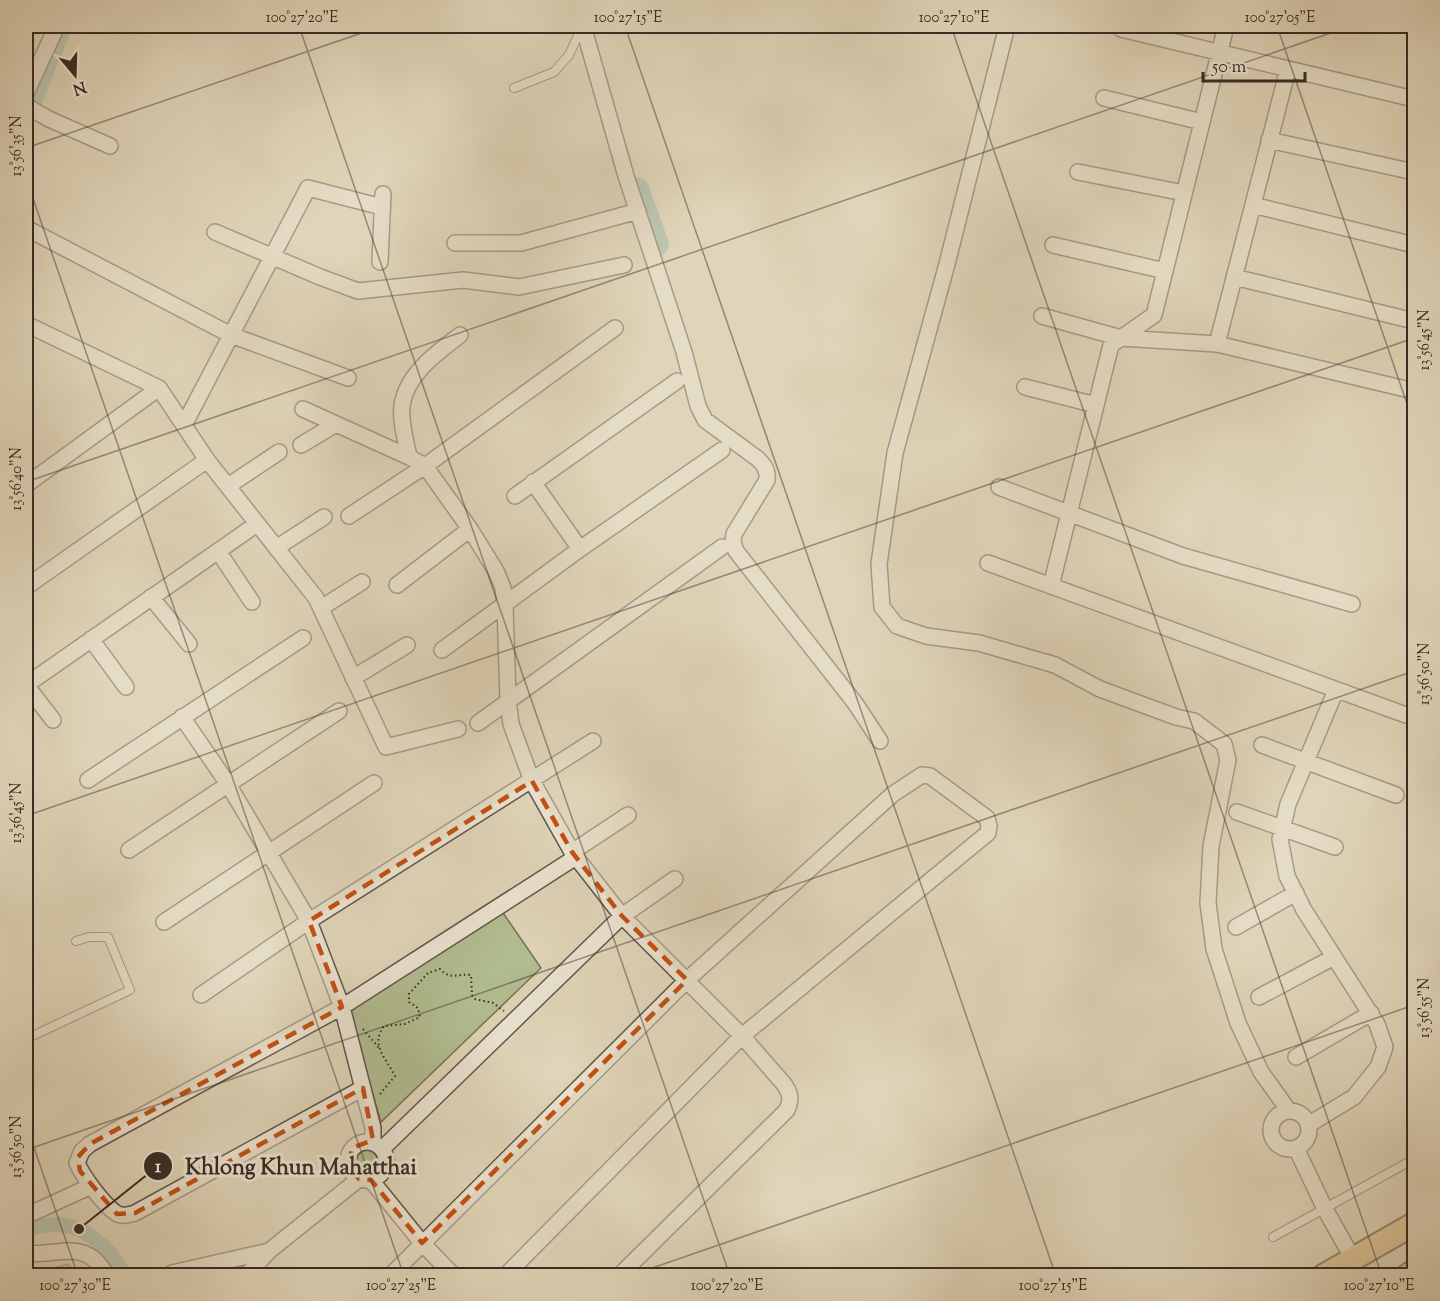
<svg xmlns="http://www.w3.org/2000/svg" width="1440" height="1301" font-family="'Sorts Mill Goudy',serif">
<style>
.green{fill:#b1bd90;stroke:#74745a;stroke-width:1.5}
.water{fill:#94b9ad;stroke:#6f8076;stroke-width:1.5}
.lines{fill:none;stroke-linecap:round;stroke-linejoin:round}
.canal{stroke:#94b9ad;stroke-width:15}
.river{stroke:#94b9ad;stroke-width:24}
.service-casing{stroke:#615649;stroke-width:10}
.minor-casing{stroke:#615649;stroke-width:18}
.primary-casing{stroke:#372b24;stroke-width:26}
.path{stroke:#372b24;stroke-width:2;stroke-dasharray:1.5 3;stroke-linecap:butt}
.service{stroke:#ebe4d2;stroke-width:8}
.minor{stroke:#ebe4d2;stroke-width:15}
.primary{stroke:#e0ba7c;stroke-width:22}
.marked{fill:none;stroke:#c55011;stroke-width:4.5;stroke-dasharray:12 8;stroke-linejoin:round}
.ticks{fill:none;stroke:#372b24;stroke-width:1.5;stroke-opacity:0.45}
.leader{fill:none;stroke:#372b24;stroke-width:2}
.callout-dot{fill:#372b24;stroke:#ebe4d2;stroke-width:2}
.mark-label{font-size:18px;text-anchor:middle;font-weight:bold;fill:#fff}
.callout-label{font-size:22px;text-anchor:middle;font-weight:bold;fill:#372b24;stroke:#ebe4d2;stroke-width:6;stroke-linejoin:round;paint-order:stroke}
.neatline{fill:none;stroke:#372b24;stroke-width:2}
.ticks-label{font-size:15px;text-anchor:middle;fill:#372b24}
</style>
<rect width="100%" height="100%" fill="#e0d5b9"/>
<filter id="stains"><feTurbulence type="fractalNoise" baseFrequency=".00333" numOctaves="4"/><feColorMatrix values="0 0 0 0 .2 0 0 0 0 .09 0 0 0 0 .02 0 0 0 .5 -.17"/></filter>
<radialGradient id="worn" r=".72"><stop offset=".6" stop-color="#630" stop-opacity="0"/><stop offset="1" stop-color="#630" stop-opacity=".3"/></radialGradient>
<path class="green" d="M501,910l40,58 -160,154 -33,-110z
M356 1161a11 11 0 1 1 22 0a11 11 0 1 1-22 0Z"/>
<path class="water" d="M67,1264l14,11h-55v-4l15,1z"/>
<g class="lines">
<path class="canal" d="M26,122l39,-96
M26,1230c7,-2 15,-5 23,-5 33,-4 62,23 76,51"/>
<path class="river" d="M637,189l20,55"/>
<g class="service-casing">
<path id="service" d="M514,88l40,-16 15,-17 13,-28
M26,1039l104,-49 -22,-53h-19l-13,4
M1273,1237l141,-78"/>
</g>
<g class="minor-casing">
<path id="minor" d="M583,26l43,150 58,176 14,54 7,14 53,39c7,7 10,12 9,21l-33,54 -1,8 3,9 119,152 25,38
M1007,26l-60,238 -52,189 -16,111 3,43 15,19 29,10 53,7 76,22 45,24 76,28 18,4 30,23 4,16 -17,86 -3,57 6,46 24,74 23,49 28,39
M1121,29l293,70
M26,93l31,-67
M1104,98l98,24
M26,106l23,13 61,27
M1269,140l145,32
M1078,172l106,21
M1253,205l161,40
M26,228l205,107 117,43
M215,232l105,45 38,14 105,-11 56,7 105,-22
M455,243h66l117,-32
M1053,245l112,26
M380,262l3,-68
M1234,277l180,44
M1042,316l79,22 96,6 197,47
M26,324l133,64 48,72 109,138 70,149 72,-18
M460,335c-23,18 -54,39 -58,71 -2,16 4,35 7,51l16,9 45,63 26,42 7,17 2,17 3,95 3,24 21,57 40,71 50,64 120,120 42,48c6,9 8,15 3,26l-168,166
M1217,344l71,-275
M1025,387l71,18
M303,409l106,48
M184,425l124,-237 74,19
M301,445l35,-21
M533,482l47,67
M26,485l133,-97
M228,486l51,-34
M999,487l184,69 169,48
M515,496l162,-115
M349,516l76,-50 190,-138
M276,548l48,-31
M218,551l34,51
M988,563l418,152
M397,585l73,-56
M1051,586l60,-241 43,-30 72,-289
M26,587l181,-127
M151,597l38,47
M321,608l41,-26
M91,639l35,48
M442,650l138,-101 142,-99
M353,678l54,-33
M26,685l231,-161
M26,685l27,35
M182,717l46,67 81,137 33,86 27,105 4,16v14
M478,723l244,-176
M1262,745l134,50
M88,780l215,-142
M1237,812l98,35
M129,850l210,-139
M572,852l56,-37
M164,922l210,-139
M1236,927l60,-34
M201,995l108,-74 284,-180
M1259,997l75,-40
M1296,1057l75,-44
M363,1088l-228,125c-6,2 -13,4 -19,0 -12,-8 -33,-36 -39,-50l5,-12 8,-7 252,-137 234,-150
M1271 1130a19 19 0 1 1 38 0a19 19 0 1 1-38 0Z
M1308,1125l46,-28 24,-30 7,-20 -8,-23 -73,-114 -17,-34 -7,-37 8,-35 48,-114
M348 1161a19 19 0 1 1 38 0a19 19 0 1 1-38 0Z
M1296,1148l29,61 28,50
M382,1149l240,-233 53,-37
M371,1180l51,63 32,33
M26,1216l65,-30
M26,1253c33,4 59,-17 81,23
M172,1273l97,-22
M246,1276l23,-25 90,-72
M390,1276l297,-296 206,-186 29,-19 8,1 57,42 2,8 -1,7 -246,203 -237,240"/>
</g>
<g class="primary-casing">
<path id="primary" d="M1323,1276l91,-52
M1407,1276l7,-5"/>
</g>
<path class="path" d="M363,1029l16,19
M380,1094l15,-18c-9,-18 -25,-31 -11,-50l21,-2 15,-7 -2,-9 -9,-6v-8l19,-21 12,-4c11,12 18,4 31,6l1,20 3,4 18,4 11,8"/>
<use href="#service" class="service"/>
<use href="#minor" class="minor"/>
<use href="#primary" class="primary"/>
</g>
<path d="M0 0H1440V1301H0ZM532,781l40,71 50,64 65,64 -265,263 -51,-63 -12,-1 -10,-11 3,-20 21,-8 -10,-52 -228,125 -18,1 -37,-43 -2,-14 12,-13 252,-137 -33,-86z" fill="#e0d5b9" fill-opacity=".55" fill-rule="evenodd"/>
<path class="marked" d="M532,781l40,71 50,64 65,64 -265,263 -51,-63 -12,-1 -10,-11 3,-20 21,-8 -10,-52 -228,125 -18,1 -37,-43 -2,-14 12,-13 252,-137 -33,-86z"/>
<path class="ticks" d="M299,26l431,1250M625,26l431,1250M951,26l431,1250M1277,26l137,398M26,148l356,-122M26,178l378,1098M26,482l1325,-456M26,816l1388,-478M26,1124l52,152M26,1150l1388,-479M629,1276l785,-271"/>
<path class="leader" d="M79 1229L158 1166"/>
<g class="callout-dot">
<circle cx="79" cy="1229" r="6"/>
<circle cx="158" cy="1166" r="15"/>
</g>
<g class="mark-label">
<text x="158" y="1172">1</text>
</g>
<g class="callout-label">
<text x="301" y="1174">Khlong Khun Mahatthai</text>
</g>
<rect width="1440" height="1301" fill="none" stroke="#e0d5b9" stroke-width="66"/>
<g transform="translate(75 75) rotate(161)" stroke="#ebe4d2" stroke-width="4.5" paint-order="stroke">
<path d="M0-4.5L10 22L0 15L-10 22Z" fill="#372b24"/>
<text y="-9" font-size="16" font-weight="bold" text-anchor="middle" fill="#372b24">N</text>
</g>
<path d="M1203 72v9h102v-9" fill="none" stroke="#372b24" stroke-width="3"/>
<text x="1212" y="72" font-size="18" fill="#372b24" stroke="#ebe4d2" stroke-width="4.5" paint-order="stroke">50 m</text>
<rect x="33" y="33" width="1374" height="1235" class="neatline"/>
<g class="ticks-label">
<text x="302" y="22">100°27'20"E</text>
<text x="628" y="22">100°27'15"E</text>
<text x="954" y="22">100°27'10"E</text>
<text x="1280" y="22">100°27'05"E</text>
<text transform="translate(16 146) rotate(-90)" y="5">13°56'35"N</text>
<text transform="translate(1424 340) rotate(-90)" y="5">13°56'45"N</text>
<text transform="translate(16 479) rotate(-90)" y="5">13°56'40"N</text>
<text transform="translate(1424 674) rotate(-90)" y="5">13°56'50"N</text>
<text transform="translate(16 813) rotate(-90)" y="5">13°56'45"N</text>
<text transform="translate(1424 1008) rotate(-90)" y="5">13°56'55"N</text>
<text transform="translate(16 1147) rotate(-90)" y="5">13°56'50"N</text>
<text x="75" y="1290">100°27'30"E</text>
<text x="401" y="1290">100°27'25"E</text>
<text x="727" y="1290">100°27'20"E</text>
<text x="1053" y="1290">100°27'15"E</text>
<text x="1379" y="1290">100°27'10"E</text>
</g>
<rect width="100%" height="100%" filter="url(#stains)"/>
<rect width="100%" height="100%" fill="url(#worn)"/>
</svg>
